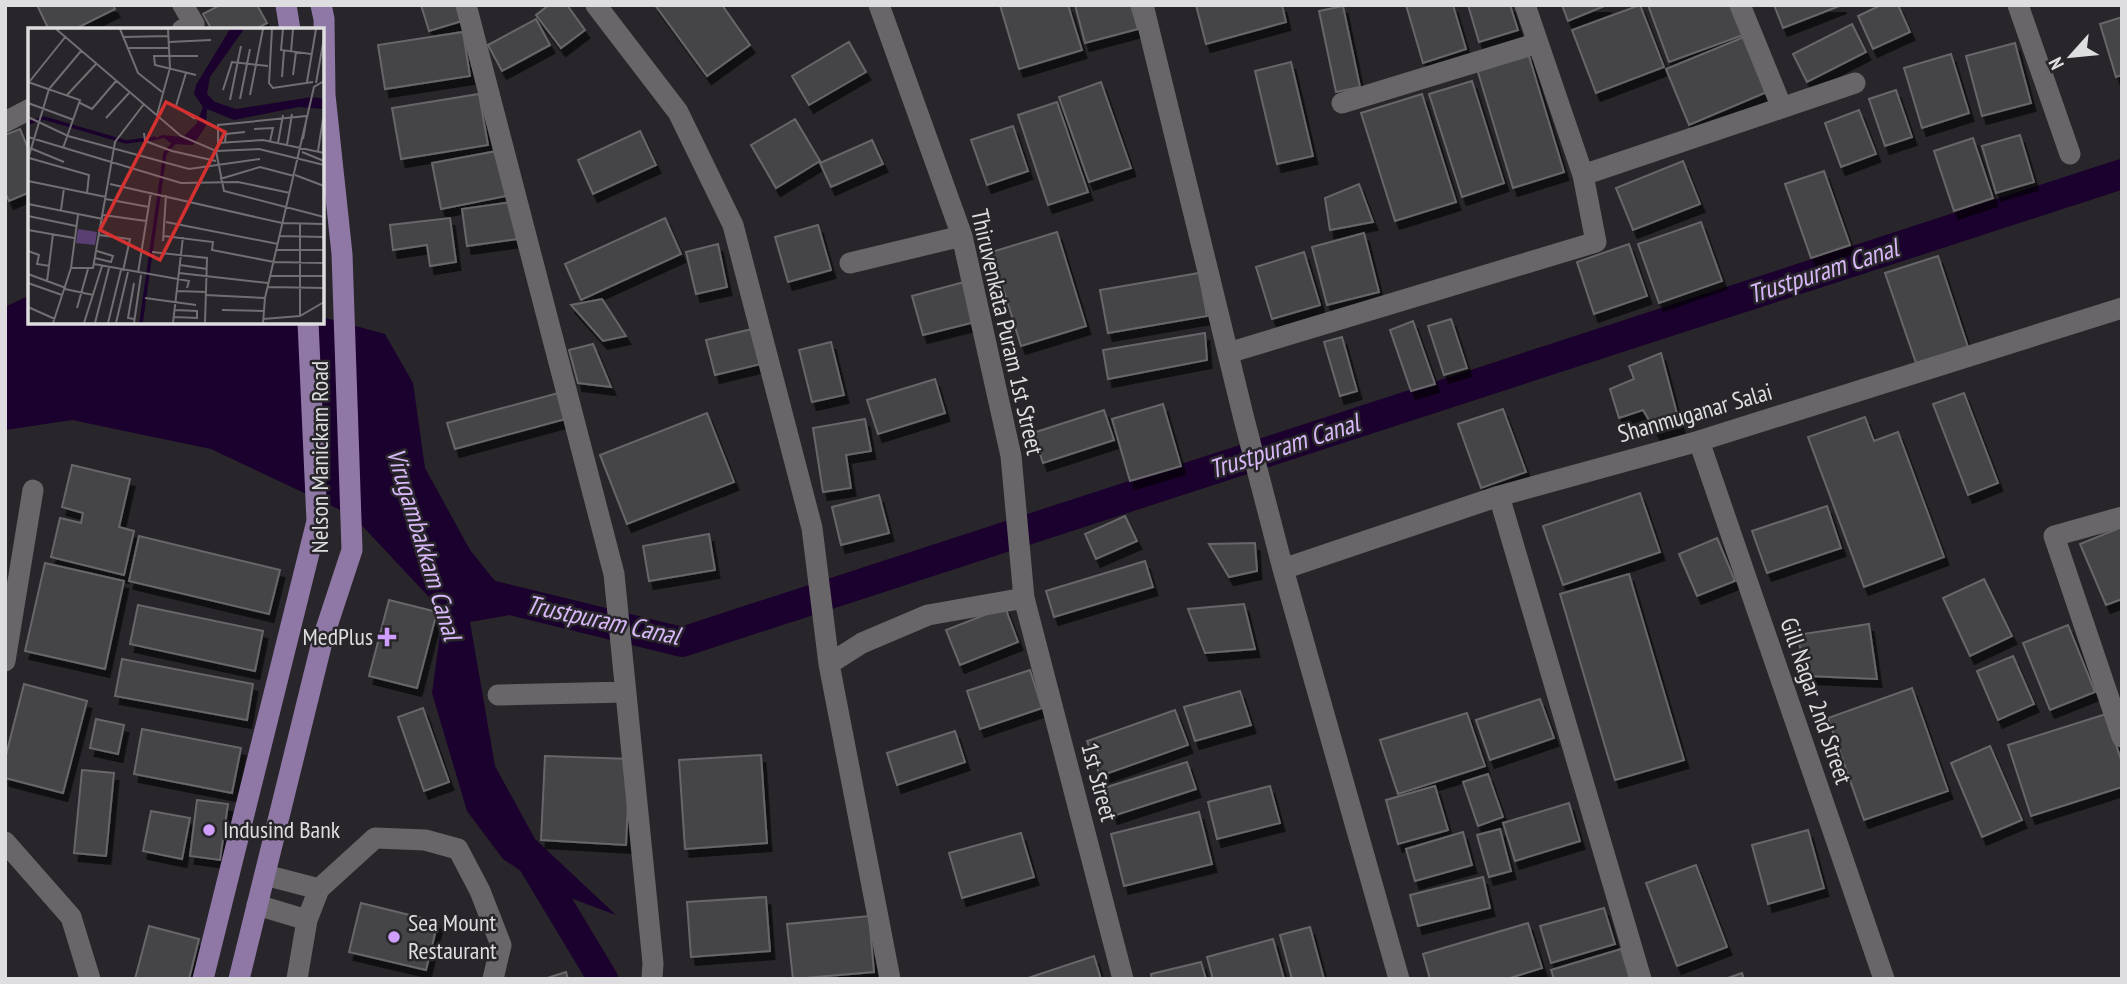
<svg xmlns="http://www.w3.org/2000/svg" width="2127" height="984" font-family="'PT Sans Narrow',sans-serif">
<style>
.water{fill:#1b012d}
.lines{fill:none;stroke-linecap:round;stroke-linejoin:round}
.canal{stroke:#1b012d;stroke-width:30}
.building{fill:#454447;stroke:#68666a;stroke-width:2;filter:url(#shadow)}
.minor{stroke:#686669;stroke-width:21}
.major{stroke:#8f78a6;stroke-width:21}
.poi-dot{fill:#cf9eff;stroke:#28262a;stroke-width:2.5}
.labels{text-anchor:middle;stroke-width:5;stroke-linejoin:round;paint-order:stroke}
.street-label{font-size:24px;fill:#dedde0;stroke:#28262a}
.poi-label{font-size:24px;fill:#dedde0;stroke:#28262a;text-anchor:start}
.water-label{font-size:26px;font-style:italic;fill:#d8b8f8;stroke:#28262a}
.inset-river{fill:none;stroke:#1b012d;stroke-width:3.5}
.inset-road{fill:none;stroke:#716f73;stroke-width:2}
.view{fill:#d63131;fill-opacity:0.15;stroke:#d63131;stroke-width:3.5}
.inset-edge{fill:none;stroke:#dedde0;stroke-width:3.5}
</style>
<defs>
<filter id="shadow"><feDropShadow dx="4.5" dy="8" stdDeviation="0" flood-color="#0009"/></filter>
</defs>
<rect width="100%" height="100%" fill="#28262a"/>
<path class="water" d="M30,295v27h292v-5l63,17 28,49 12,85 45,82 51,63 -51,9 25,144 40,73 81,76 -67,-25 -46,-31 -36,-48 -35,-118 11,-81 -90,-96 -142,-67 -139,-29 -67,10v-123z"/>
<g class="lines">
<path class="canal" d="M474,591l208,51 1440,-468
M529,856l74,123"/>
</g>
<path class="building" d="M37,5h76l2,4 -42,21h-24z
M220,5h37l10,18 -13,7h-42l-9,-16z
M421,5h36l5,16 -33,10z
M549,5h18l18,25 -24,18 -25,-33z
M655,5h67l28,40 -43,31z
M1000,5h68l14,45 -63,19z
M1075,5h56l7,24 -53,14z
M1196,5h86l4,17 -80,22z
M1406,5h47l13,44 -43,14z
M1468,5h42l8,25 -39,12z
M1562,5h45l-39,16z
M1640,5l24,62 -68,26 -24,-63z
M1648,5h87l11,29 -77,28z
M1774,5h68l-59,23z
M1881,5h17l12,27 -37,17 -15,-33z
M1343,6l17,81 -24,5 -17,-81z
M2122,17v58l-6,2 -16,-53z
M536,19l14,26 -48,26 -14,-26z
M1852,24l14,28 -59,30 -14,-28z
M463,32l7,44 -85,13 -7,-44z
M1744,37l23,55 -78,33 -23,-56z
M849,42l17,30 -57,33 -17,-29z
M2015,43l16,60 -49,13 -16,-60z
M1528,53l36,119 -51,16 -36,-119z
M1951,54l18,59 -47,15 -18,-60z
M1291,62l22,94 -36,8 -22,-93z
M1472,81l32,102 -42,14 -33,-103z
M1101,82l30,86 -42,14 -30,-85z
M1896,90l16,47 -27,9 -16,-47z
M479,94l9,51 -87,14 -9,-51z
M1422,94l34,108 -61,19 -34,-108z
M1057,102l31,90 -40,13 -30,-90z
M1859,110l17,44 -35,13 -16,-44z
M795,119l25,42 -44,27 -25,-43z
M1013,126l15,45 -41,14 -16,-45z
M20,129l10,24v39l-21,9 -4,-9v-57z
M640,131l16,34 -63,29 -15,-34z
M2020,135l14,47 -38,11 -14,-47z
M1973,138l20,60 -39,13 -20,-60z
M872,140l11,24 -52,23 -11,-24z
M497,151l9,45 -65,13 -9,-46z
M1683,161l17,43 -67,26 -17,-42z
M1824,171l26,74 -39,13 -26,-74z
M1359,184l14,38 -43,8 -5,-32z
M512,202l6,37 -51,7 -5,-37z
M450,218l6,44 -26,4 -3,-21 -34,5 -3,-25z
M665,218l16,36 -100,46 -16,-36z
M1701,222l21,59 -63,22 -21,-59z
M818,225l13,45 -43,12 -13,-45z
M1057,232l29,94 -65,20 -29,-94z
M1364,233l15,59 -52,13 -15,-58z
M718,244l9,43 -31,7 -10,-42z
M1629,244l18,52 -53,18 -17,-52z
M1304,252l16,53 -48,14 -16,-52z
M1938,256l30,91 -52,16 -31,-90z
M1199,273l8,43 -99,17 -8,-43z
M964,282l11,40 -52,13 -11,-39z
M602,299l24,37 -23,5 -32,-36z
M1451,319l16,49 -23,7 -16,-49z
M1413,321l22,63 -24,7 -21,-61z
M756,328l9,35 -50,12 -9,-35z
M1205,333l2,27 -99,19 -5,-29z
M1342,337l15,54 -17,5 -16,-54z
M831,342l13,53 -32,7 -13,-52z
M593,344l18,43 -33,-4 -9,-33z
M1661,353l19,72 -24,7 -13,-22 -24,8 -9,-29 24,-10 -5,-13z
M935,379l10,34 -67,21 -11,-34z
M562,392l7,26 -114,31 -8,-26z
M1964,393l34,90 -30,12 -35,-91z
M1163,404l18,62 -51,15 -18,-62z
M1503,409l23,63 -45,16 -23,-64z
M1104,410l10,30 -71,23 -10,-30z
M707,413l27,69 -107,42 -27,-69z
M1865,417l9,24 24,-9 46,125 -80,30 -56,-150z
M865,419l6,32 -25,4 5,33 -28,4 -10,-64z
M72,465l58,14 -11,48 15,4 -10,44 -73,-18 9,-39 21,5 2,-10 -21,-6z
M1640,493l20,59 -97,33 -20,-59z
M879,495l10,38 -48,12 -9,-38z
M1827,506l14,42 -74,25 -15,-42z
M1125,516l12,25 -41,18 -11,-25z
M2122,527v72l-16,6 -26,-61z
M709,534l6,36 -66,11 -6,-35z
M139,536l141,34 -11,44 -140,-33z
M1717,538l18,43 -38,15 -18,-42z
M1255,543l2,28 -28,6 -20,-33z
M1145,561l8,26 -99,30 -8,-26z
M45,563l79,18 -19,88 -80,-18z
M1629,574l55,186 -69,20 -55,-186z
M1984,579l28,57 -42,20 -27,-58z
M389,600l48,12 -20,76 -48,-12z
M1244,604l11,45 -50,4 -17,-44z
M138,605l125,26 -8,40 -125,-27z
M1005,607l13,35 -58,23 -14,-35z
M1869,624l8,55 -70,-3 -10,-41z
M2068,625l27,67 -45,18 -27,-67z
M2013,656l21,48 -36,16 -21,-49z
M122,659l131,25 -6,36 -132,-24z
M1030,670l12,38 -62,21 -13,-38z
M24,684l63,17 -24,92 -58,-15v-19z
M1912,688l36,103 -84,29 -36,-102z
M1240,691l11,34 -56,16 -11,-34z
M1540,699l14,39 -64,22 -14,-40z
M423,708l26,74 -25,9 -26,-74z
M1175,710l13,35 -88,31 -13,-35z
M1467,713l18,53 -87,28 -18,-54z
M2106,714l16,49v24l-91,29 -23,-71z
M96,719l28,6 -6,29 -28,-6z
M142,729l99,19 -9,45 -98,-19z
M955,731l10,31 -68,23 -10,-32z
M1990,746l32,74 -40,17 -31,-74z
M761,755l6,88 -82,6 -6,-89z
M545,756l85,3 -4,86 -85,-5z
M1187,762l9,27 -83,27 -9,-28z
M82,770l32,3 -8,83 -32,-3z
M1488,774l15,43 -25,9 -15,-44z
M1270,786l10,37 -63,16 -9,-37z
M1435,786l13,44 -50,14 -12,-44z
M197,800l31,4 -8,56 -30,-4z
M1569,803l11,38 -65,20 -12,-38z
M151,811l39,7 -8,41 -39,-8z
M1199,812l13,52 -88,22 -13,-52z
M1500,829l11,42 -22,6 -12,-42z
M1808,830l16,58 -56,16 -16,-59z
M1463,832l9,33 -57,16 -9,-32z
M1021,833l13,44 -72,21 -13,-45z
M1696,865l31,82 -50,19 -31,-83z
M1483,877l7,31 -72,18 -8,-31z
M766,897l4,54 -79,6 -4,-55z
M361,903l77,19 -12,48 -77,-18z
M1604,908l11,36 -64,19 -11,-37z
M869,916l5,56 -81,7 -6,-55z
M1528,923l14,45 -35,11h-77l-7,-25z
M149,926l50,13 -10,40h-54z
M1310,927l14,52h-32l-12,-44z
M1273,939l11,40h-71l-6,-22z
M1621,949l9,30h-76l-3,-9z
M1094,956l7,23h-76z
M1201,962l5,17h-54l-1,-5z
M566,972l2,7h-24z
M1742,973l2,6h-19z"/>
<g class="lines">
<path class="minor" d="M466,5l148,569 39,389 -1,16
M596,5l82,107 55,113 79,303 17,136 61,315
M879,5l83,231 49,220 13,142 99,381
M1143,5l101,414 39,150 116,410
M1740,5l42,103
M2018,5l52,149
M182,30l12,-6 -11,-19
M1342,103l196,-60
M5,122l25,-13
M1583,175l272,-92
M850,263l112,-27
M1228,353l368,-111 -13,-67 -58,-170
M1699,441l185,538
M1499,496l142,483
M2122,517l-68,19 68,201
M1283,569l216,-73 200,-55 423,-133
M5,661l28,-171
M829,664l33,-21 66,-28 96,-17
M498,695l128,-3
M5,842l66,75 19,62
M265,875l54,14
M257,905l50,15
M297,979l10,-59 12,-31 56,-51 50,2 33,9 22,42 21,54 -8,34"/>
<path class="major" d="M286,5l4,25
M203,979l114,-458 -9,-199
M239,979l84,-341 29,-88 -10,-296 -17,-159 -1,-76 -3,-14"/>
</g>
<g class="poi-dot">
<path d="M383.5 626.5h7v7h7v7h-7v7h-7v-7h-7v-7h7z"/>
<circle cx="209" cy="830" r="7"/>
<circle cx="394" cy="937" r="7"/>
</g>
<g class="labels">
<g class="street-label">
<text transform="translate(1007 332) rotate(77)" y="8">Thiruvenkata Puram 1st Street</text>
<text transform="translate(1695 413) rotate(-16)" y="8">Shanmuganar Salai</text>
<text transform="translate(320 457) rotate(-90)" y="8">Nelson Manickam Road</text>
<text transform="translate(1816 701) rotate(71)" y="8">Gill Nagar 2nd Street</text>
<text transform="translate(1099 782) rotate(75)" y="8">1st Street</text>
</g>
<g class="poi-label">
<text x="373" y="645" text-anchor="end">MedPlus</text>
<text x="223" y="838">Indusind Bank</text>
<text x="408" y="931">Sea Mount<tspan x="408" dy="28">Restaurant</tspan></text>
</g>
<g class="water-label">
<text transform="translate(1823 271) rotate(-18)" y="9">Trustpuram Canal</text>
<text transform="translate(1284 446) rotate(-18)" y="9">Trustpuram Canal</text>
<text transform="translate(424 544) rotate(73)" y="9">Virugambakkam Canal</text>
<text transform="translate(603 620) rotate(12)" y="9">Trustpuram Canal</text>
</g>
</g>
<g transform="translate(28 28)">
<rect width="296" height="296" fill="#28262a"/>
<path d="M50,201l19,3 -2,13 -19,-2z" fill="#5a4072"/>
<path d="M202,1h14l-34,48 -3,17 8,8 21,7 76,-12 12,2v10l-25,-2 -65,13 -27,-11 -1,17 -13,19 -21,-1 -8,-6 -13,3 11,-6 21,2 14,-14 6,-16 -9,-13 2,-9z" fill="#1b012d"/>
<path class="inset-river" d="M0,95l16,-5 82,24 30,-4M113,295l24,-170 10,-11"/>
<path class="inset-road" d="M28,1l125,107 35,15 43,-2 65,16M92,1l18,44 24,19M244,1l-3,54 4,5 40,-6M255,1l-2,21 30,4M96,9l44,-1M141,14l42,-2M101,20h40M263,24l2,-23M158,45l-10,33 19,13M168,47l-41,-10 -1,-9h44M265,47l3,-23M254,49l2,-26M2,53l36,-45M0,54l52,18 -17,48M279,54l9,-53M288,55l8,-45M195,62l9,-28 36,4M39,67l29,-31M222,67l13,-66M212,71l10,-50M202,72l11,-54M0,75l46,17M52,75l12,6 24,-28M129,87l13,-47 -2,-39M0,89l40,19 121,33 71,-10M78,90l23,-25M226,101l19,-1 -3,13M116,105l1,8 27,10 44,10M0,109l153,46 57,-1 52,11M275,111l4,-23 -89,9v18l45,-3 61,13M197,114l1,-8 19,-2M250,115l5,-28M259,117l5,-31M2,120l34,14M188,123l8,40 100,26M290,123l5,-32M274,124l22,9M1,130l60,17 -2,18M0,131l21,-70 32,-38M267,147l29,11M192,151l40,-12 34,9M0,153l78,16M82,156l172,39 42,1M78,171l43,8M0,176l75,15M33,182l3,-22M75,187l43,6M0,188l48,10M138,194l112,22M272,196v92M0,202l46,8M71,207l31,4 -7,32M136,208l49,6 -1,8 62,12 50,1M252,208l44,1M135,213l3,-46M249,222h47M0,223l11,4 -2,9 13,2M124,224l55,6 -2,65M67,230l16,4 2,-6 -16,-5M66,236l95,17 -2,7M152,237l27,4M43,240l7,-53M110,245l13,-81M151,245l89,10M0,246l38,14M242,248h54M19,254l6,-48M0,255l34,12M106,255l-6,35 6,1M240,259l56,1M37,261l28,6M149,263l29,1M177,267l60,3M117,270l51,7M0,279l27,12M49,280l11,-39M194,282l41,1M146,289l23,1v-7l-22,-1M235,291l37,-3 24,-14M25,295l18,-55h22l22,-126 29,-38M56,295l18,-57M67,295l14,-55M80,295l13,-53M88,295l12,-51M106,295l7,-48M145,295l10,-86M235,295l2,-25 49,-211 10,-6"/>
<path class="view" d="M138,74l59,30 -65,128 -60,-30z"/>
<rect width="296" height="296" class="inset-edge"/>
</g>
<rect width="2127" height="984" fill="none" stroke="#dedde0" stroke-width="14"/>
<g transform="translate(2071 56) rotate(243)" stroke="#28262a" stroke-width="5" paint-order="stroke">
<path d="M0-5L12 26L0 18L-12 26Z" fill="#dedde0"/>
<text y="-10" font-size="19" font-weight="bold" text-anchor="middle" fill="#dedde0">N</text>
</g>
</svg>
